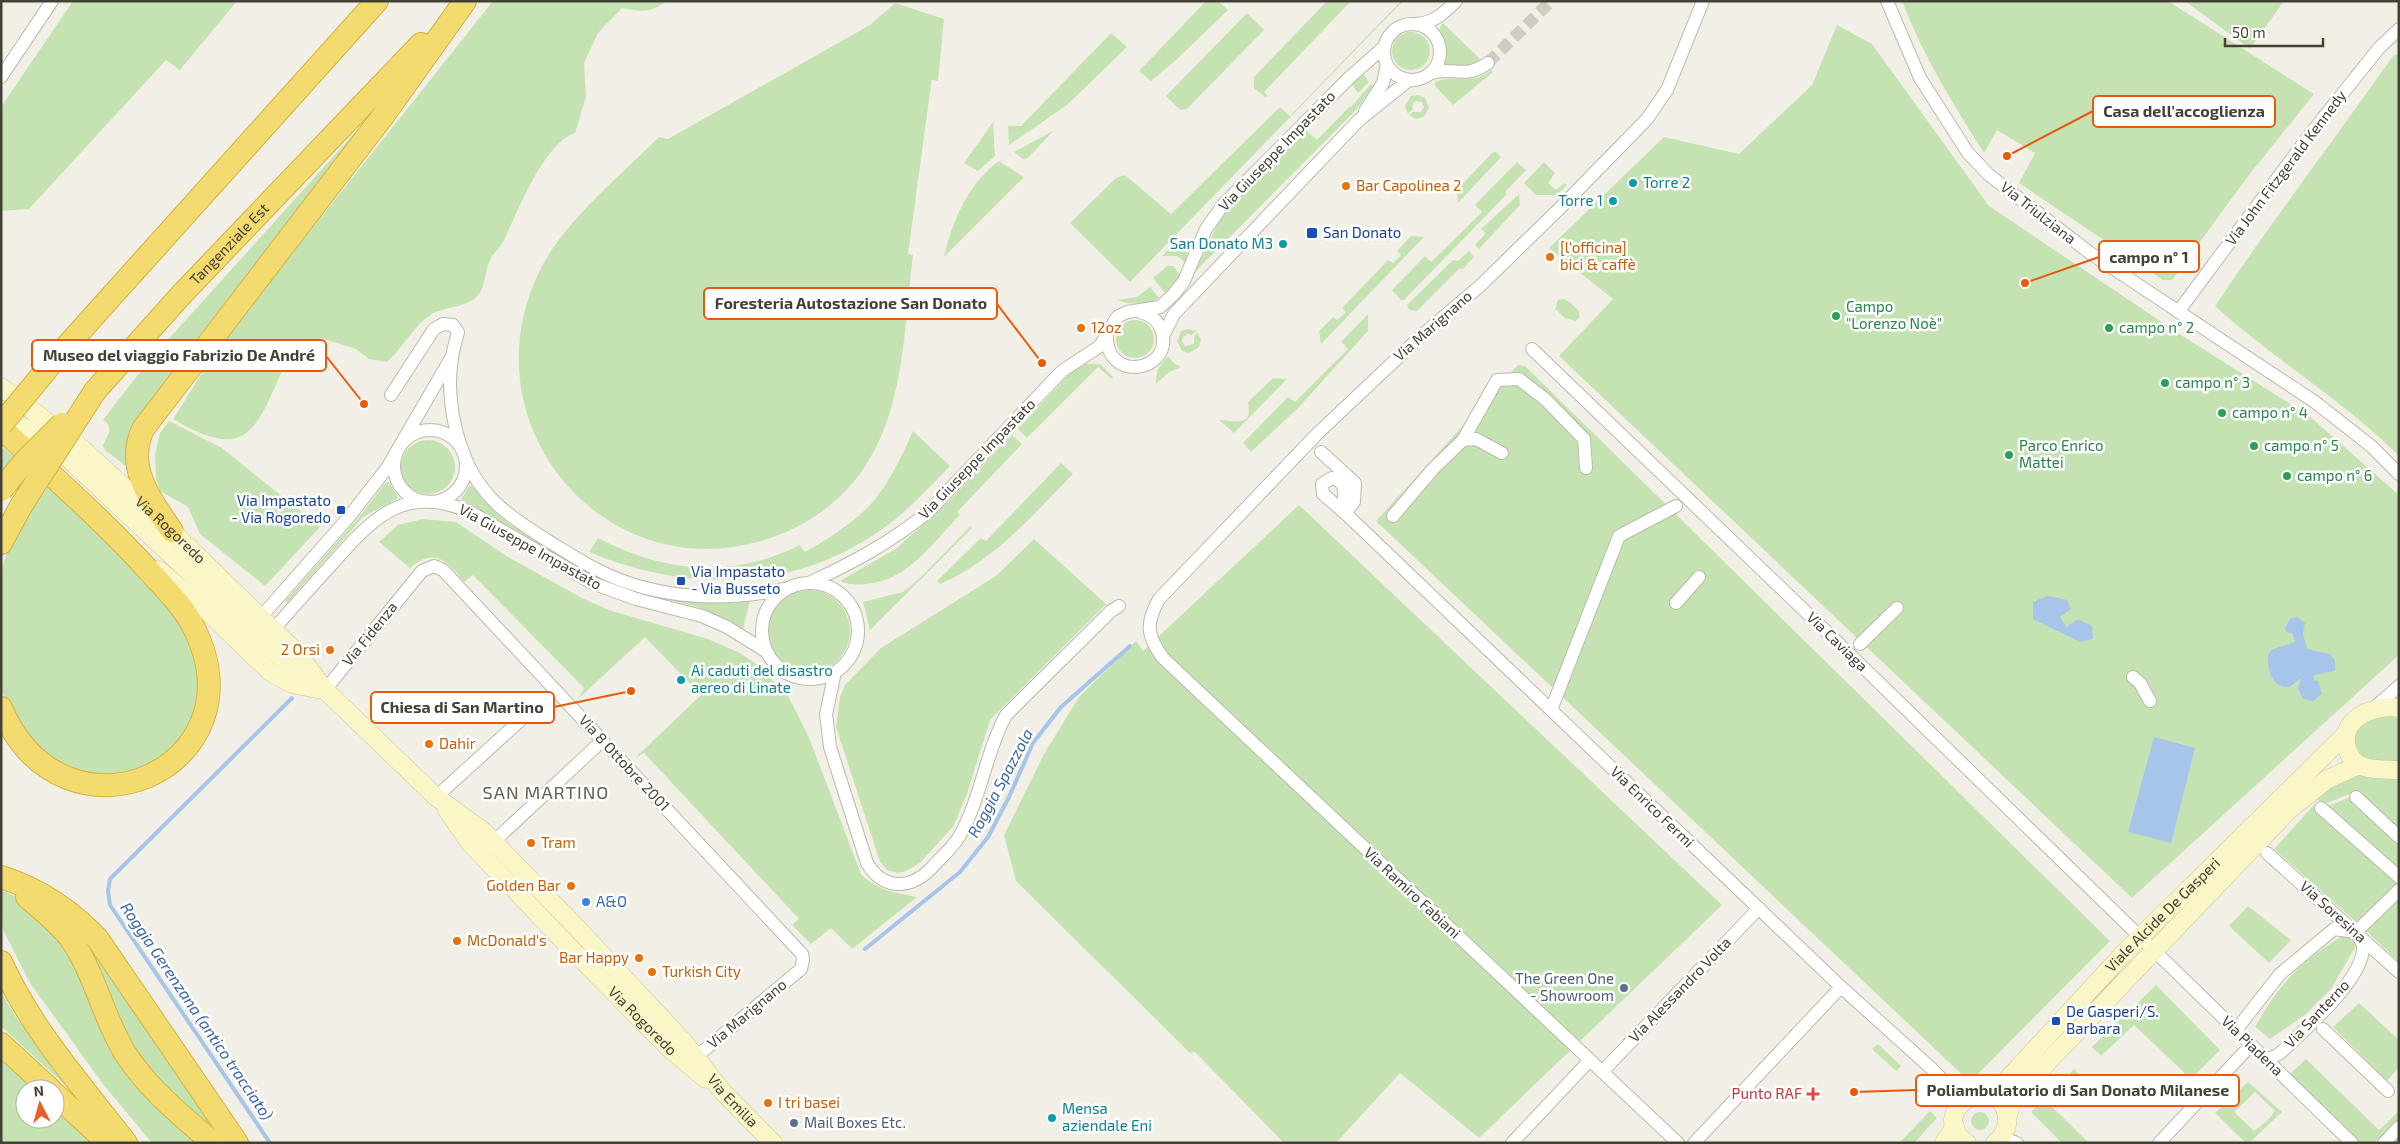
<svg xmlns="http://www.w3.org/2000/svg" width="2400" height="1144" font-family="'Exo 2',sans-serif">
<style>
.green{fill:#c5e3b2;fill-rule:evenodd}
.water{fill:#a7c4ea}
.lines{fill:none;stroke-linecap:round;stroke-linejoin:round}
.stream{stroke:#a7c4ea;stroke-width:4}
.street-tunnel{stroke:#cfcdc3;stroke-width:12;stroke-dasharray:12 6;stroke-linecap:butt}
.street-casing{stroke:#bcb9aa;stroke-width:14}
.secondary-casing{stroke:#cec899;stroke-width:19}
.highway-casing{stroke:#d1b241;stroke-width:24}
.street{stroke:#fff;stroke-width:12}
.secondary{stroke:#faf6c8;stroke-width:18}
.highway{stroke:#f3db70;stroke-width:22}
.highway-bridge-casing{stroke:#d1b241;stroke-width:24;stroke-linecap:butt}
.highway-bridge{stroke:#f3db70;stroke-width:22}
.culture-dot{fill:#0f9aa8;stroke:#fff;stroke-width:2}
.food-dot{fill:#e8710a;stroke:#fff;stroke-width:2}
.transit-dot{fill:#1a4fb4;stroke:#fff;stroke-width:2}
.leisure-dot{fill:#2e9e5b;stroke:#fff;stroke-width:2}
.shop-dot{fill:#3f7fe0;stroke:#fff;stroke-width:2}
.service-dot{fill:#5c6f8a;stroke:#fff;stroke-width:2}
.health-dot{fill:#e0444e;stroke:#fff;stroke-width:2}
.labels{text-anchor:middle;stroke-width:5;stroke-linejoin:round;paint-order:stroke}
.street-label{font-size:15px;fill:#444136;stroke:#fff}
.culture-label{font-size:15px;fill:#0d838f;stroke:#fff;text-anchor:start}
.food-label{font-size:15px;fill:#c56008;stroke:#fff;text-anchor:start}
.transit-label{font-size:15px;fill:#164399;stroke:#fff;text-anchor:start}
.leisure-label{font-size:15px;fill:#27864d;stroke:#fff;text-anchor:start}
.shop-label{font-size:15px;fill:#366cbe;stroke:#fff;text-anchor:start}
.service-label{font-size:15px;fill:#4e5e75;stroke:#fff;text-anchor:end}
.health-label{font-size:15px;fill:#be3a42;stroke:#fff;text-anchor:end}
.water-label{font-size:16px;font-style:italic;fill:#3867a7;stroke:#fff}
.quarter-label{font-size:18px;letter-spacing:1px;fill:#66604e;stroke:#fff}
.leader{fill:none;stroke:#e8590c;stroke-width:2}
.callout-dot{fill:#e8590c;stroke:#fff;stroke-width:2}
.callout{fill:#fff;stroke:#e8590c;stroke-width:2}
.callout-label{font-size:16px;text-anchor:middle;font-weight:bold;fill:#444136}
</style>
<rect width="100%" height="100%" fill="#f2f0e6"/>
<path class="green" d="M73,1h164l-57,69 -14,-10 -137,149 -28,2v-104z
M493,1h174c-16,12 -27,11 -45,7l-24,25 -14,30 2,34 -11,36c-33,12 -57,79 -72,109 -3,6 -9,10 -12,16 -6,10 -5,23 -10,33 -10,17 -31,14 -47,22 -18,9 -30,34 -47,49l-18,-3 -13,-10 -35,-11 -11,14 -23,9c-30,61 -34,106 -114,58l48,-76z
M1206,1h12l10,9 -53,51 -24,20 -12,-10z
M1327,1h24l-87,91 4,4 -3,1 -11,-9v-11z
M1401,1h2l-273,281 -60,-59 46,-45 9,-3 46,39 109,-107 10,9z
M1902,1h266l146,93 -65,81 -77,105h-9l-144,-97 16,-30 -38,-23 -13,23c-31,-49 -61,-97 -82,-152z
M2185,1h99l-34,48z
M895,3l49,16 -6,62 -6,-1 -1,5 -23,169 5,1c-9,72 -8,155 -51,216 -22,31 -54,54 -89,66 -164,59 -309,-111 -234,-265 24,-50 81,-96 120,-135l9,2 202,-114z
M1247,13l17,17 -77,79 -7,1 -14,-14z
M1443,23l37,36c-10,10 -22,9 -35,5l1,-20 -7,-15z
M1837,25l35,19 117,162 192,129 127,80 91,80v160l-267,243 -573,-542 54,-57 -64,-51 115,-111 75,17 73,-69z
M1392 51a19 19 0 1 1 38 0a19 19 0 1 1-38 0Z
M1111,33l16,14 -60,58 -58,40 -1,-19h13z
M2399,53v403c-56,-56 -126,-97 -184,-150 57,-85 119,-166 178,-250z
M1491,70l2,2 -40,33 -18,-19v-4c19,-9 39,4 56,-12z
M1363,73l6,9 -11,11 -7,-10z
M1371,84l2,3 -18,24 -160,161 26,-55 85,-87 11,10 33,-34 1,1z
M1418,95l7,3 4,10 -5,9 -8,2 -7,-4 4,-3h8l3,-5 -2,-5 -6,-1 -3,2 -1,7 -4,4 -3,-8 6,-10z
M993,122l2,34 -17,15 -14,-8z
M359,128l3,2 -235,337 -22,-17 -2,-4c3,-11 13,-17 0,-26l44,-57z
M1053,131l-25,27 -5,1 -9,-7z
M1496,152l5,5 -43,46 -1,-13 35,-37z
M999,161l25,16 -80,80c8,-35 24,-74 55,-96z
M1517,162l9,8 -20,21v4l-102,105h-3l-9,-10 33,-34 6,6 51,-50 -7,-7z
M1544,162l11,11 -7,10 8,7 8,-7 3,2 -10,10h-21l-12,-12z
M1519,194l1,11 -41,44 -4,-4 11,-12 -5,-4z
M1411,236l13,1 -103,107 -2,-13 14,-14 4,3 9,-8 -4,-4 46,-48 5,3 8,-8 -4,-4z
M1175,243l13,6 -1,15 -10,-8h-15z
M1469,251l5,6 -11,12 -3,-1 -43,43 -8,-1 -2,-5 46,-45 5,1z
M1167,266h6l6,8 -2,7 -12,12 -12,-15z
M1150,287l9,11c-9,7 -31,7 -42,2l20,-3z
M1564,299l6,3 9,9v7l-3,3 -11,-3 -10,-9 3,-9z
M1368,314v17l-70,77 -47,44 -8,-9 45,-46 7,5 53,-53 -7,-7z
M1116 339a19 19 0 1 1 38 0a19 19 0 1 1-38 0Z
M1188,329l8,2 -4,4 -4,-1 -5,3 -1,4 3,5 9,-2v-7l3,-5 4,8 -2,7 -10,6 -7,-2 -5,-10 4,-10z
M1169,357l6,7 6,3 -12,5 -13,12 1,-13 9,-13z
M1086,362l2,2h12l13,13 -1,2 -14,-12 -71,71 -9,-9 54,-58z
M1518,365l7,1 585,575 -140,141 -594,-561z
M1273,378l14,1 -53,54 -15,-13c16,0 34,9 29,-18z
M169,421l53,27 98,79 -55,59 -65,-52 -12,-27 -28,-16 -4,-13 -1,-24 5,-21z
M913,431l37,35c-20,20 -38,41 -61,58 -89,68 -199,70 -300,28l9,-14c67,35 134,41 202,7l5,7c21,-12 42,-25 60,-42 20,-18 37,-54 48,-79z
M1012,435l10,9 -65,68 3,3c-28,28 -52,66 -94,69 -10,1 -17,1 -26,-3l57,-33 51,-46z
M401 467a27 27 0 1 1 54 0a27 27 0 1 1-54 0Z
M4,448l10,9 -13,16v-22z
M1061,463l12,11c-41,42 -79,87 -133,110l-3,-3 44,-43 5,3z
M386,482h3l9,16 -35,19 -76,86 -2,-2 76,-86z
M50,484l121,116 30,63 -4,55 -32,41 -38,15h-44l-45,-25 -29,-42 -8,-18v-116l6,-21 13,-25z
M469,486h3l23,26 13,11 62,38 123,40 41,2 16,-2 -7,28 -45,-22 -69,-17 -31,-11 -137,-79z
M1299,505l423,400 -243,233 -79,-65 -64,70h-52l-90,-92 -3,3 -175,-173 -12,-46 40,-81 35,-57 57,-56 7,10z
M423,519l33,3 52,35 74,41 27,12 99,29 32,14 20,14 28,29 20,39 53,139c15,16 35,19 56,23l-65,52 -21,-21 -20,16 -19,-19 7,-6 -155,-166 -9,5 66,-63 -56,-58 -67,62 6,-11 -111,-113 -9,7c-17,-21 -29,-35 -54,-14l-31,-26 19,-17z
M970,527l2,1 -102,102 -7,-28 40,-10 16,-13z
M1034,539l72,65 -116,116 -23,74 -14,33 -6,6 -27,30 -14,8 -8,2 -11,-3 -7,-8 -44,-135 4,-30 5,-12 36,-37 115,-72z
M768 631a41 41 0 1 1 82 0a41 41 0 1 1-82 0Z
M2376,714l23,1v48l-37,-4 -9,-14 3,-18z
M2358,769l41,7v52l-42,-37 -32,13 -16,-8z
M2350,797l49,46v38l-42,42 -83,-74 41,-45 16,1z
M1,890l25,11 41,41 31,74 102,127h-48l-49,-59 -73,-101 -27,-53z
M2399,897v65l-34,-32z
M2248,906l43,34 -22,23 -40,-37z
M73,922l151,214 -7,4 -61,-63 -25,-33z
M2345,934l12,10 -26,45 -25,25 -36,25 -15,-12c27,-47 44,-64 90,-93z
M2117,972l4,4 -98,101 -3,-2z
M2156,985l64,65 -29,29 -57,-54 -33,31 -9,-9z
M1,992l14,24 51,65 -2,3 -63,-58z
M2359,1003l40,37v27l-12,14 -54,-54z
M1878,1044l23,22 -5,5 -24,-22z
M1,1055l35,34h-11v30h30v-12l36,36h-90z
M2306,1059l73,71 20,-19v32h-19l-3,-3 -4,3h-13l-70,-69z
M2074,1069l6,6 -30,30 39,38h-27l-31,-31z
M2248,1082l34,30 -33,31h-3l-31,-30zM2255,1092l20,19 -8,10 -13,10 -20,-19z
M1930,1111l7,7 -23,25h-15z
M1971 1121a9 9 0 1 1 18 0a9 9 0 1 1-18 0Z"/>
<path class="water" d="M2047,596l20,4 4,9 -11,8 7,10 11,-8 14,7 1,13 -13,3 -47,-23v-17z
M2297,617l8,6 -2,10 4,16 23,5 5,7v10l-22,4 1,5 4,1 4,13 -9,7 -10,-2 -5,-10 3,-11c-4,2 -8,8 -13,9 -16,2 -23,-21 -19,-34l4,-4 22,-7 -3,-9 -6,-1 -1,-4 5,-9z
M2154,737l41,11 -24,95 -43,-11z"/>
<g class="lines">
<path class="stream" d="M865,949l95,-77 28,-35 21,-40 24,-54 28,-36 69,-61
M270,1143l-160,-238 -2,-14 2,-12 182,-181"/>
<path class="street-tunnel" d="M1488,63l63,-62"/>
<g class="street-casing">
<path id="street" d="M1887,1l33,77 48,75 21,22 101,78 225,149 56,44 28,28
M1416,24c18,-1 28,-11 40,-23
M1384 52a28 28 0 1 1 56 0a28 28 0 1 1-56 0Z
M1431,73c24,-7 33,7 57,-10
M1,77l51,-76
M1365,111l18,-28 4,-19
M2178,312l133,-179 68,-85 20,-19
M1107,334c-3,49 66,39 55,-2 -3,-11 -12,-18 -22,-20
M1163,336l11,-22 185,-194 50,-40
M1532,349l300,288 520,506
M391,395l43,-66 9,-5 10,1 5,7c-2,9 -5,17 -6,26 -5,29 0,66 11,94 16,45 48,66 87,90 15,9 30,19 46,27 59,31 132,34 196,18
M394 466a36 36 0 1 1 72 0a36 36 0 1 1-72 0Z
M1463,440l34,-60 22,-1 26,20 39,40 2,29
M1321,452l34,31 -1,19 -9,11
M1342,511c2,-14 7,-29 -10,-33l-10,6 1,10 22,19 496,474 91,82 19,20 8,16
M1393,516l40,-47 30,-29 13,-1 26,14
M762 631a48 48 0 1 1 96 0a48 48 0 1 1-96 0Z
M809,583c43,-20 83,-41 120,-72l133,-140 38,-25 17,-29 10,-5 33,-5 13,-12 11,-14 22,-52 17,-24 127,-128 35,-31
M1676,603l23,-26
M258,624l2,-6 88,-100 39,-50 64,-110
M267,631l6,-1c19,-22 39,-44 59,-66 41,-46 73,-82 140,-51l120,70 44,16 66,17 25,11 40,25
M1860,644l37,-36
M835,672l-9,42 4,33 37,116c7,12 16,20 30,21 16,1 29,-9 39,-21 8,-8 17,-16 23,-26 22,-38 26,-83 47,-122l105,-104 8,-5
M2133,677l7,6 10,18
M325,690l97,-119 12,-5 9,4 359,384 1,6 -2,9 -111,93
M2374,708l25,-22
M1551,710l68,-174 57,-30
M436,797l99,-90
M2356,797l43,40
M2321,808l78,69
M488,847l115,-107
M2267,853l132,119
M2356,932l43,-42
M2323,1029l65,62
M2236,1030l44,-56 54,-45 22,3c2,5 6,9 7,14 2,33 -61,86 -84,108l-12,6
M1602,1072l157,-164
M1996,1142l13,-2 8,3
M1512,1143l78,-83
M1678,1143l-515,-485c-16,-22 -18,-34 -4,-59l159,-166 103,-97 60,-51 80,-78 86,-88 20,-29 36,-89
M1694,1143l147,-156
M2159,1143l92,-98
M2384,1143l15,-16"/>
</g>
<g class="secondary-casing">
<g id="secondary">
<path id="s1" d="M1,387l76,57 95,87 127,124 26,35 111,107 47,34 98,101 102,109 39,50 51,52"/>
<path d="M1,416l25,12 44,32 185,174 50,45 12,7"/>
<path d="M159,570l48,41 63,61 22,12 25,5"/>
<path d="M2399,708c-25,-4 -63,11 -51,43 2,6 6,11 12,14 10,6 27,4 39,5"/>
<path id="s2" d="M447,810l23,33 105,110 97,98 34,28"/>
<path id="s3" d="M1980,1094l16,-5 8,-6 120,-130 222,-219"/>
<path d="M2007,1118l4,-13 12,-17 266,-278 37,-30 33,-15"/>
<path d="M1944,1143l11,-17"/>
<path d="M1967,1143c-45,-31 32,-77 40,-27 2,11 -4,20 -12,27"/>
</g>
</g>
<g class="highway-casing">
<g id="highway">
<path d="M56,358l321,-357"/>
<path id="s4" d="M95,391l87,-97 239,-250"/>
<path d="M1,428c51,48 103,93 150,145 15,17 32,33 42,53 73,141 -128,232 -192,82"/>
<path d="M172,531c-21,-30 -47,-64 -29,-102l240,-313 82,-115"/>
<path d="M1,543l20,-37"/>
<path d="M1,877c39,13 68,32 96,61l140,205"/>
<path d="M27,897c15,13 32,26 44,42 24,35 32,78 54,114 23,36 56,62 88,90"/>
<path d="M1,962c30,67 81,124 125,181"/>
<path d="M1,1044l49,45"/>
<path d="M55,1094l53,49"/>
</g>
</g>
<use href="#street" class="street"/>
<use href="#secondary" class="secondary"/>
<use href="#highway" class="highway"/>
<g class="highway-bridge-casing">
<path id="highway-bridge" d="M1,425l55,-67
M1,490l24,-29 37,-37
M21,506l74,-115"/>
</g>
<use href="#highway-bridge" class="highway-bridge"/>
</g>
<g class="culture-dot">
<circle cx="1633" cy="183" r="5"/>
<circle cx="1613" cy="201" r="5"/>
<circle cx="1283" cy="244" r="5"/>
<circle cx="681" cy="680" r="5"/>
<circle cx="1052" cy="1118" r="5"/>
</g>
<g class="food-dot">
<circle cx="1346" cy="186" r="5"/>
<circle cx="1550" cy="257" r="5"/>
<circle cx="1081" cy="328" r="5"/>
<circle cx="330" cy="650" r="5"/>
<circle cx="429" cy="744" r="5"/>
<circle cx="531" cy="843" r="5"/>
<circle cx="571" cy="886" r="5"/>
<circle cx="457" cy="941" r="5"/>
<circle cx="639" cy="958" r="5"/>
<circle cx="652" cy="972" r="5"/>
<circle cx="768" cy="1103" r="5"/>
</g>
<g class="transit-dot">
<rect x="1306" y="227" width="12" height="12" rx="2.5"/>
<rect x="336" y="505" width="10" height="10" rx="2.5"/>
<rect x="676" y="576" width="10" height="10" rx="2.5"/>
<rect x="2051" y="1016" width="10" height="10" rx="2.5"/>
</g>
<g class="leisure-dot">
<circle cx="1836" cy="316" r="5"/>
<circle cx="2109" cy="328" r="5"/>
<circle cx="2165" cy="383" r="5"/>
<circle cx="2222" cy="413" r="5"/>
<circle cx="2254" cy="446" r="5"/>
<circle cx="2009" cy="455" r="5"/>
<circle cx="2287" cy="476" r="5"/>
</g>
<circle class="shop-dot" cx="586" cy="902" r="5"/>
<g class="service-dot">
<circle cx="1624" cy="988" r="5"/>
<circle cx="794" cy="1123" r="5"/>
</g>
<path class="health-dot" d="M1810.5 1086.5h5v5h5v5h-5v5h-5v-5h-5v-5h5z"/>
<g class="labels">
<g class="street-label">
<text transform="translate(1277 151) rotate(-46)" y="5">Via Giuseppe Impastato</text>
<text transform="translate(2286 168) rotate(-53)" y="5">Via John Fitzgerald Kennedy</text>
<text transform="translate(2038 213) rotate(38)" y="5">Via Triulziana</text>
<text dy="5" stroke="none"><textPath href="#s4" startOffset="199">Tangenziale Est</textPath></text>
<text transform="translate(1433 326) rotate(-41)" y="5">Via Marignano</text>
<text transform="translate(977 459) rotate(-46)" y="5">Via Giuseppe Impastato</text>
<text dy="5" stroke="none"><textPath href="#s1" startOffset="222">Via Rogoredo</textPath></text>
<text transform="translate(530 547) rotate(29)" y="5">Via Giuseppe Impastato</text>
<text transform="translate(370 634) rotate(-51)" y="5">Via Fidenza</text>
<text transform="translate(1837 642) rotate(44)" y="5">Via Caviaga</text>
<text transform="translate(624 763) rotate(47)" y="5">Via 8 Ottobre 2001</text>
<text transform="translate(1652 807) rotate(44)" y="5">Via Enrico Fermi</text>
<text transform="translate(1412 893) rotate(43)" y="5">Via Ramiro Fabiani</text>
<text transform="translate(2333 912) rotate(42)" y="5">Via Soresina</text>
<text dy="5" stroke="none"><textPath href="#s3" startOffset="258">Viale Alcide De Gasperi</textPath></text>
<text transform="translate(1680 990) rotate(-46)" y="5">Via Alessandro Volta</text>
<text transform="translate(747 1014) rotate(-40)" y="5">Via Marignano</text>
<text transform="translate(2317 1014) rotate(-47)" y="5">Via Santerno</text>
<text dy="5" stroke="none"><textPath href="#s2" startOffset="288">Via Rogoredo</textPath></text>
<text transform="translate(2252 1046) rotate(44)" y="5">Via Piadena</text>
<text dy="5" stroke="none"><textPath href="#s1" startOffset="1025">Via Emilia</textPath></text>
</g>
<g class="culture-label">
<text x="1643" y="188">Torre 2</text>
<text x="1603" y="206" text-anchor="end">Torre 1</text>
<text x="1273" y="249" text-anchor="end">San Donato M3</text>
<text x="691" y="676">Ai caduti del disastro<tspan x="691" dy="17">aereo di Linate</tspan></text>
<text x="1062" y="1114">Mensa<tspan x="1062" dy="17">aziendale Eni</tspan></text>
</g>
<g class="food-label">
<text x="1356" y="191">Bar Capolinea 2</text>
<text x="1560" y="253">[l'officina]<tspan x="1560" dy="17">bici &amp; caffè</tspan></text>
<text x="1091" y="333">12oz</text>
<text x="320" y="655" text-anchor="end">2 Orsi</text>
<text x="439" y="749">Dahir</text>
<text x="541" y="848">Tram</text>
<text x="561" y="891" text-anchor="end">Golden Bar</text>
<text x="467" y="946">McDonald's</text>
<text x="629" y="963" text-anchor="end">Bar Happy</text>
<text x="662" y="977">Turkish City</text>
<text x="778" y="1108">I tri basei</text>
</g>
<g class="transit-label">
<text x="1323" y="238">San Donato</text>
<text x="331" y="506" text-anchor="end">Via Impastato<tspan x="331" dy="17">- Via Rogoredo</tspan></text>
<text x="691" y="577">Via Impastato<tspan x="691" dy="17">- Via Busseto</tspan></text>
<text x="2066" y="1017">De Gasperi/S.<tspan x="2066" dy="17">Barbara</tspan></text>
</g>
<g class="leisure-label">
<text x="1846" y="312">Campo<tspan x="1846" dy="17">"Lorenzo Noè"</tspan></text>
<text x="2119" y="333">campo n° 2</text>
<text x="2175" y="388">campo n° 3</text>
<text x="2232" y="418">campo n° 4</text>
<text x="2019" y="451">Parco Enrico<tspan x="2019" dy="17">Mattei</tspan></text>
<text x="2264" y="451">campo n° 5</text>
<text x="2297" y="481">campo n° 6</text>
</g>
<g class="shop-label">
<text x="596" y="907">A&amp;O</text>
</g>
<g class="service-label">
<text x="1614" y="984">The Green One<tspan x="1614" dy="17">- Showroom</tspan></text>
<text x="804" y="1128" text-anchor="start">Mail Boxes Etc.</text>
</g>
<g class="health-label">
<text x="1802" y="1099">Punto RAF</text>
</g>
<g class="water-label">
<text transform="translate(1000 783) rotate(-62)" y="6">Roggia Spazzola</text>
<text transform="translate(197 1011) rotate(56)" y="6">Roggia Gerenzana (antico tracciato)</text>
</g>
<g class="quarter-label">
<text x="546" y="799">SAN MARTINO</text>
</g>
</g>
<path class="leader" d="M2007 156L2093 111M2025 283L2099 257M1042 363L997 304M364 404L326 356M631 691L554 707M1854 1092L1916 1090"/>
<g class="callout-dot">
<circle cx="2007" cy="156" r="5"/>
<circle cx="2025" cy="283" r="5"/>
<circle cx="1042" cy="363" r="5"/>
<circle cx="364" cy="404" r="5"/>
<circle cx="631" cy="691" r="5"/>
<circle cx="1854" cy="1092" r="5"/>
</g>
<g class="callout">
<rect x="2093" y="96" width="182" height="31" rx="5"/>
<rect x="2099" y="241" width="100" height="31" rx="5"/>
<rect x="704" y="288" width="293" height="31" rx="5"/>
<rect x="32" y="340" width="294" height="31" rx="5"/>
<rect x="371" y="692" width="183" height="31" rx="5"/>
<rect x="1916" y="1075" width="323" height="31" rx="5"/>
</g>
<g class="callout-label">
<text x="2184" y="117">Casa dell'accoglienza</text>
<text x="2149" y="263">campo n° 1</text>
<text x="851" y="309">Foresteria Autostazione San Donato</text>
<text x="179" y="361">Museo del viaggio Fabrizio De André</text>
<text x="462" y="713">Chiesa di San Martino</text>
<text x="2078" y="1096">Poliambulatorio di San Donato Milanese</text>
</g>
<rect width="2400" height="1144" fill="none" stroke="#444136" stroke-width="5"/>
<g transform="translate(40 1104) rotate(354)"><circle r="24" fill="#ffffff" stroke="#b4b3af"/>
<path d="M0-4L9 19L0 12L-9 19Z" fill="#e96126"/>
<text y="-8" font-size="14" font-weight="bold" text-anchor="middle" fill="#444136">N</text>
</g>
<path d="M2225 38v8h98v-8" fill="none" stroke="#444136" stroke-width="2.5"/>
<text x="2232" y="38" font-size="15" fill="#444136" stroke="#ffffff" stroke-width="4" paint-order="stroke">50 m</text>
</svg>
